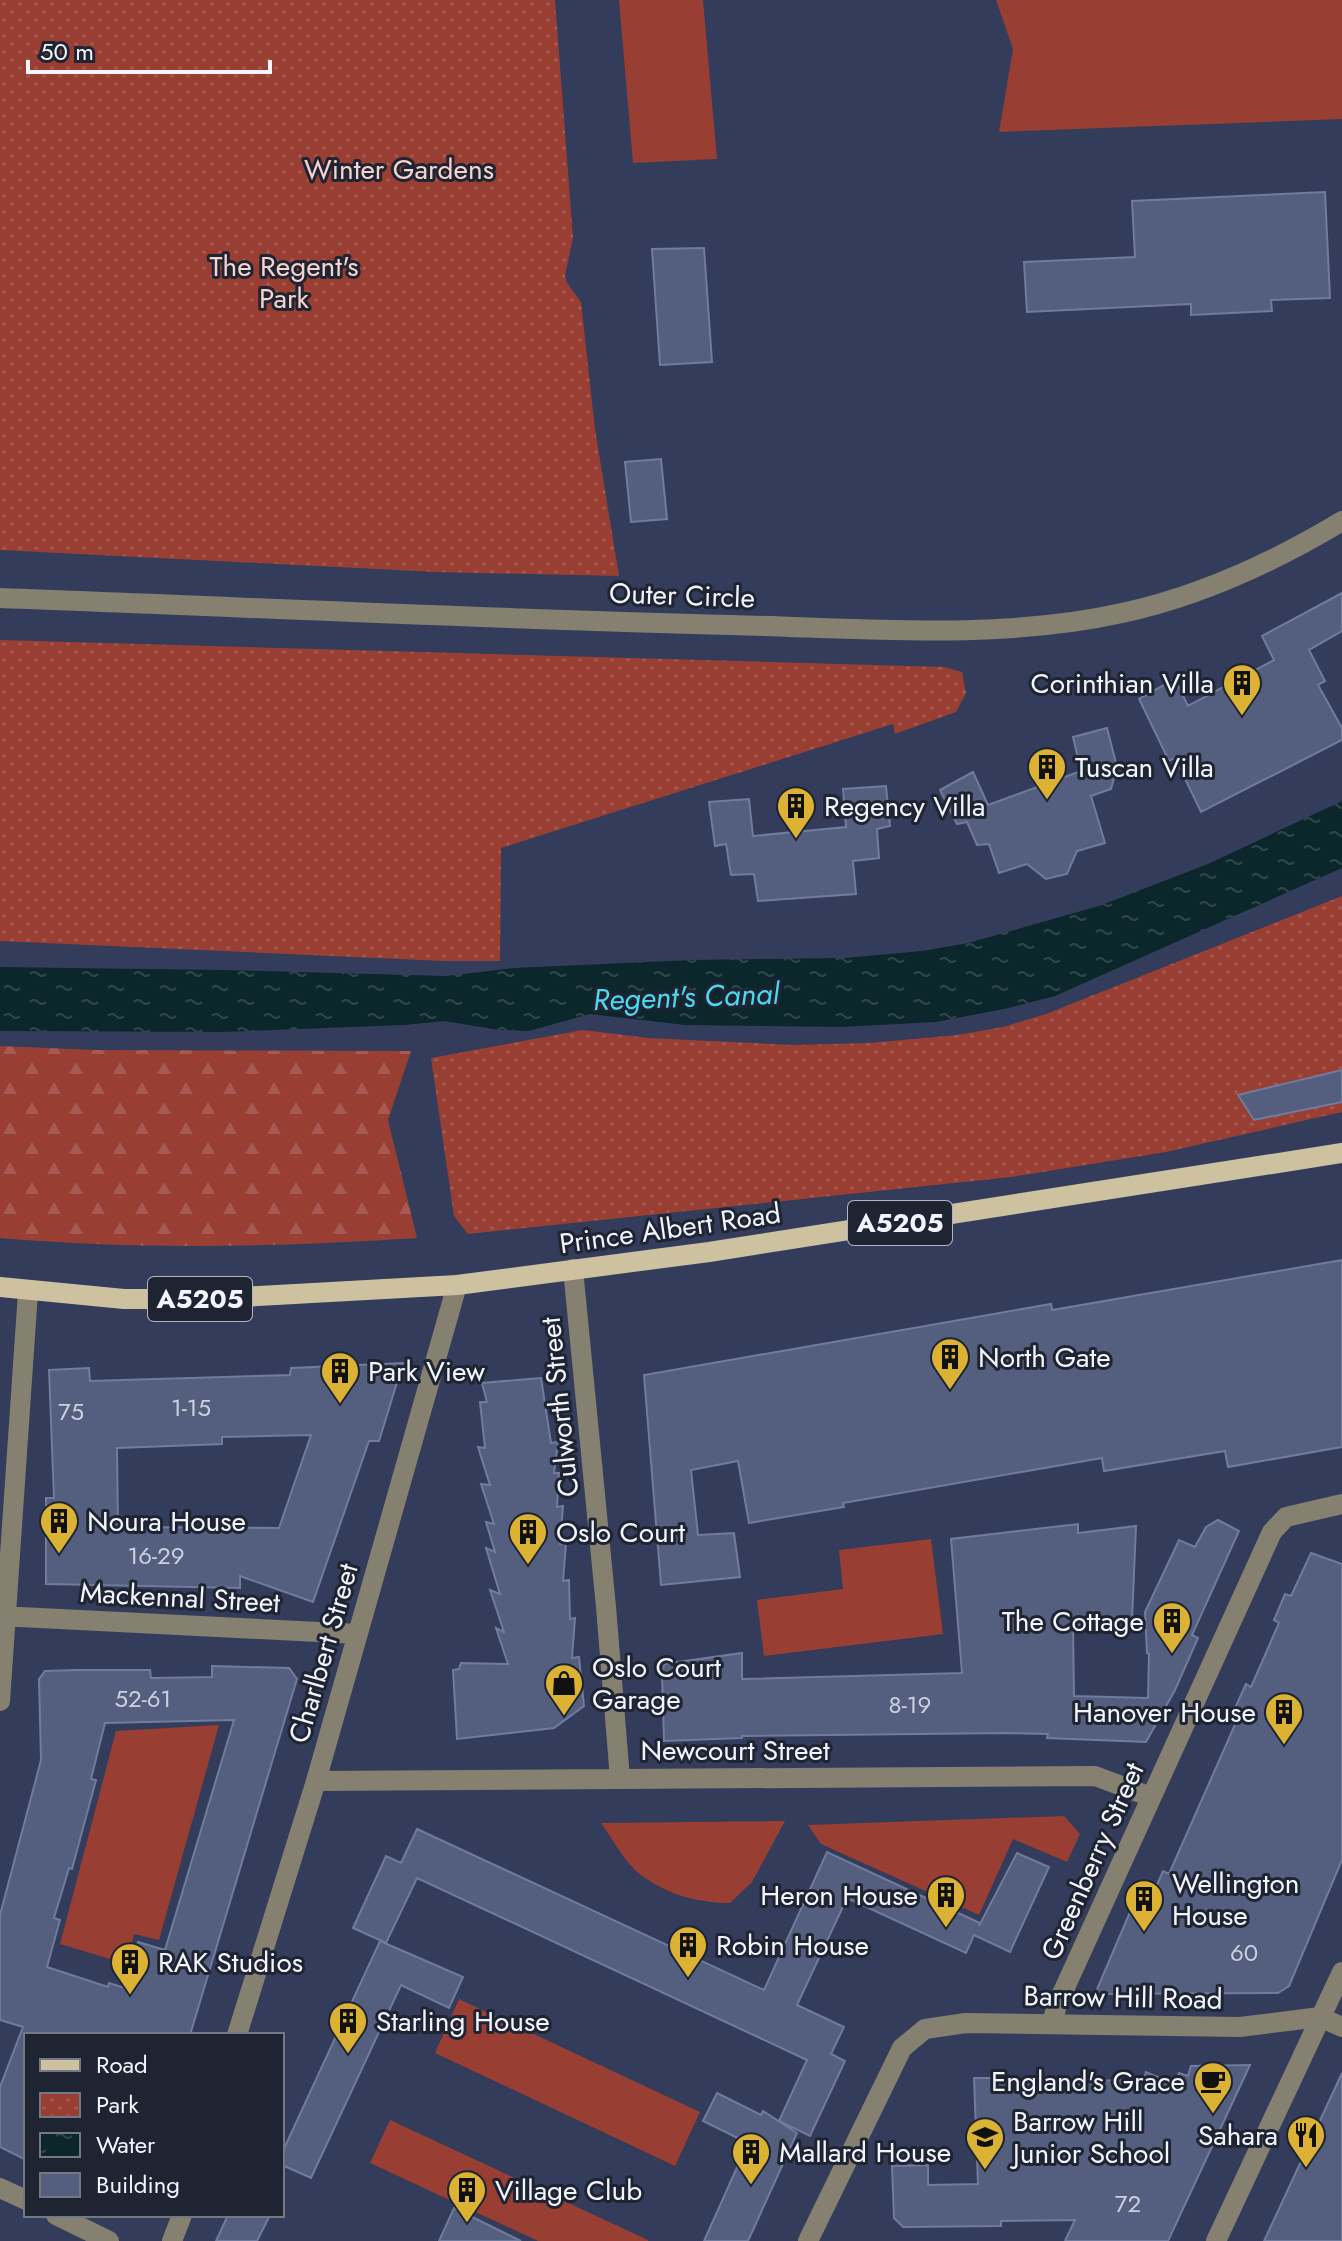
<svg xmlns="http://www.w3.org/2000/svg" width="1342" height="2241" font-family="Jost,sans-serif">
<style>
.grass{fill:#983e32}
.forest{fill:url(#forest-firs)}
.park{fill:url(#park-dots)}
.water{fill:url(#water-ripples)}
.building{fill:#545f7f;stroke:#707c9d;stroke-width:2;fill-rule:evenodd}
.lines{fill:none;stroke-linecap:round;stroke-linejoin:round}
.minor{stroke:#868070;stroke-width:20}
.major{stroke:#cdc1a0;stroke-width:20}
.labels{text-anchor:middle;stroke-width:6;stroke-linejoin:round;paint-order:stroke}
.number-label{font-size:24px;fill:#cad0de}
.shield{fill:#1f2432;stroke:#b3b6c0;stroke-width:2}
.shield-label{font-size:26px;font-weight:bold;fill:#f2f5fd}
.park-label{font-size:28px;fill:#f6d3cd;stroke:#1f2432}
.street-label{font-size:28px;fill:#f2f5fd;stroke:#1f2432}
.poi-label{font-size:28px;fill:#f2f5fd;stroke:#1f2432;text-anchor:start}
.water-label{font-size:30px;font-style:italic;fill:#4dd7ec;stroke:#1f2432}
</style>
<defs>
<pattern id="forest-firs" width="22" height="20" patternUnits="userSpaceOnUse" patternTransform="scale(2)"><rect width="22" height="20" fill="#983e32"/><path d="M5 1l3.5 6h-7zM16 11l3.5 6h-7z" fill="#a75a51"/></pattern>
<pattern id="park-dots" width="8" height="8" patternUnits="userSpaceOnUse" patternTransform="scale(2)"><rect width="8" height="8" fill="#983e32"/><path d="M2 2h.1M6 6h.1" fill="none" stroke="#a75a51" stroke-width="1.8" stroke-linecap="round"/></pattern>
<pattern id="water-ripples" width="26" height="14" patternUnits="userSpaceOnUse" patternTransform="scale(2)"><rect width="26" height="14" fill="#0b272b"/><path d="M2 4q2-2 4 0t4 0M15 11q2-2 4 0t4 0" fill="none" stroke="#2f474b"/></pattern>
</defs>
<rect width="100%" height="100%" fill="#333c5a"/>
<path class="grass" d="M619,0h84l14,159 -84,4z
M996,0h346v119l-343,13 14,-83z
M931,1539l12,95 -179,22 -7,-56 86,-11 -4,-39z
M219,1725l-60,215 -25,-6 -7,30 -67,-20 56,-213z
M1064,1816l16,18 -13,28 -54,-23 -34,76 -158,-71 -13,-19z
M785,1821l-33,61 -22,21c-34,0 -69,-10 -95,-33 -13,-13 -24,-33 -34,-47z
M459,1999l241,113 -25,54 -240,-113z
M390,2120l258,120v1h-110l-168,-78z"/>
<path class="forest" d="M0,1046l96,4 315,1 -23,69 29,118c-139,9 -278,12 -417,0z"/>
<path class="park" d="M0,0h555l18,238 -8,37 2,8 14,19 14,127 24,147 -184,-4 -435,-22z
M0,640l944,27 18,5 4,21 -10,19 -61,22 -2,-10 -392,124 -1,113h-57l-443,-20z
M1342,896v174l-103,25 15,25 88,-18v10l-176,40 -155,25 -543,57 -14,-18 -23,-158 152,-28 65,8 145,7 76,-2 88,-8 46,-8 43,-13z"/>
<path class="water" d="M1342,801v67l-287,128 -51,13 -68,13 -95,5 -156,-2 -95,-11 -61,17 -30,-1 -55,-9 -39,4 -181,7 -224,-1v-64l224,3 222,6 68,-8 177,-8 153,-2 78,-7 46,-8 131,-37 109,-42z"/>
<path class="building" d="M1325,192l5,106 -59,2 1,11 -81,4v-11l-164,8 -3,-50 111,-5 -3,-56z
M704,248l8,114 -52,3 -8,-116z
M661,459l6,60 -36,3 -6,-60z
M1342,593v38l-33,19 16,31 -7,4 24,43v12l-141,72 -26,-54 -6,3 -30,-62 36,-20 13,27 86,-46 -12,-24z
M1107,728l10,39 -6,22 -20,7 14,47 -28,8 -10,23 -21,5 -19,-15 -28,9 -10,-29 -12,1 -10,-23 -10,2 -17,-34 33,-18 15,33 93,-34 -8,-34z
M886,786l4,40 -13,3 2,29 -26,3 3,33 -98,7 -4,-27 -23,1 -5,-31 -11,2 -6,-44 40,-3 4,37 93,-9 -3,-38z
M1342,1070v32l-88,18 -16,-25z
M1342,1260v187l-114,20 -3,-16 -121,20 -2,-13 -259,45 1,4 -95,16 -11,-62 -47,9 7,65 36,-2 6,44 -79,8 -17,-210 407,-71 1,6z
M403,1363l-24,78h-10l-56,161 -73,-26v12l-194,-4v-86h8l-5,-128 40,-2 1,13 200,-6 1,-7zM311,1435l-32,93 -161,-1 -1,-79 105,-4v-7z
M541,1378l10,65 7,-1 -4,31h5l-2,34 6,-1 -3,38 6,-1 -3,38 6,-1 1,39 5,-1 -3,40 7,-1 5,49 -30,22 -97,11 -4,-69 6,-1 2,-6 47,1 -12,-36 8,4 -14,-42 10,4 -14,-46 9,4 -9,-30 8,2 -13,-40 9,1 -12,-38 7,1 -5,-46h7l-5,-19z
M1218,1520l21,11 -47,104 6,3 -23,52 -29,52 -99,-4 1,-4 -41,-1 -265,3v2l-78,3 -2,-65 2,-12 78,-11v26l220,-6 -11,-134 127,-15v9l58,-7 -4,94 -59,6 1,70 74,2 1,-44 -2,-1 -2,-41 34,-72 16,7 11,-20z
M1311,1553l31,11v296l-53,126 -11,7 -183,1 44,-103 13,5 11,-25 6,3 72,-163 -6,-3 11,-24 5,3 28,-64 -5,-3 11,-26 6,2z
M212,1666l77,2 8,11 -107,356h-164v125l-26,-13v-60l23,-60 -23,-7v-105l41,-155 -2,-81 6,-8 32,-1h73l1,8 61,-1zM234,1720l-69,230 -27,-8 -13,46 -16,-5 -1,4 -61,-20 13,-47 -6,-2 15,-50 3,1 24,-89 -5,-1 14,-56z
M417,1829l347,161 63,-138 153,71 -1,3 38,-73 32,14 -39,85 -36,-17 -8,18 -119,-55 -50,107 47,22 -13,27 14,7 -35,75 -31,-15 28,-61 -390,-182 -31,65 -33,-15 33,-72 15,7z
M380,1941l83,36 -14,31 -48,-23 -90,193 -29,-13v-12z
M1250,2065l-82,176h-103l10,-21 -74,1v5l-98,1 -9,-9 -2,-52 36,-1v20l50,-1 -4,-106h31v4l138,-2 3,-8 28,12 5,-11 9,3 3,-10z
M1342,2073v168h-78l53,-114z
M717,2093l44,22 2,-4 34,22 -49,108h-44l44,-98 -45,-22z
M454,2208l67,33h-82z
M228,2215h42l-13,26h-41z"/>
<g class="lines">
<path class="minor" d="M0,598c244,9 488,21 732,27 129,3 263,16 390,-12 78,-17 152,-51 220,-92
M573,1269l33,338 14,172
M0,1616l358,18
M0,1701l28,-409
M316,1781l779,-5 56,21
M1052,2023l5,-18 215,-473 14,-15 56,-13
M237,2035l79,-254 141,-496
M0,2188l26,12
M56,2215l53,26
M172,2241l10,-26
M808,2241l94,-193 23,-19 41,-6 274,4 80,-10 22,10
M1216,2241l126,-269"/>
<path class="major" d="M0,1287l124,12h80l253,-14 252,-33 633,-99"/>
</g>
<defs>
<g id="building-pin" transform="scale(2)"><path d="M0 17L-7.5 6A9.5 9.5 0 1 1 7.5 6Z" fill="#dbb233" stroke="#1f2432"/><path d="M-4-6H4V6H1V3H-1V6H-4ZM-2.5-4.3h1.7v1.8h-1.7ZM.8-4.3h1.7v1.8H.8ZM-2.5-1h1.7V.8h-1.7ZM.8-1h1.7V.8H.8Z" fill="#111"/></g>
<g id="shop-pin" transform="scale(2)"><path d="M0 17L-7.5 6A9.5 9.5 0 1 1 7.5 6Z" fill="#dbb233" stroke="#1f2432"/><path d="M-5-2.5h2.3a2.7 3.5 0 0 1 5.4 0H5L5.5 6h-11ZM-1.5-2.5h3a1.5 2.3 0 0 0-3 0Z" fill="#111"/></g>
<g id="cafe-pin" transform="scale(2)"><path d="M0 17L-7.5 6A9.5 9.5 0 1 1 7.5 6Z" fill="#dbb233" stroke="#1f2432"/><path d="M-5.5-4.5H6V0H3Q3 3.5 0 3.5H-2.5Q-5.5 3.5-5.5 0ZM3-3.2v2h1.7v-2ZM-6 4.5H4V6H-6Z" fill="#111"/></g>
<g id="restaurant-pin" transform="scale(2)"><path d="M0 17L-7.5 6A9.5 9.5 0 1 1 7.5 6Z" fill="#dbb233" stroke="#1f2432"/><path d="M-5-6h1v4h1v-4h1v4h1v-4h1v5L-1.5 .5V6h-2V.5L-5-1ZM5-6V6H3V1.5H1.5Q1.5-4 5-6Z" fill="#111"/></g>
<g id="school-pin" transform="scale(2)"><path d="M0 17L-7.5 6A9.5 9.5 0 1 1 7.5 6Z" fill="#dbb233" stroke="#1f2432"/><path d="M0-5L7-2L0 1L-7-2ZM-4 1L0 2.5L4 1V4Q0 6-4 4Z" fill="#111"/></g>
</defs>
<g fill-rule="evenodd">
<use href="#building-pin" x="1242" y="683"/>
<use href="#building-pin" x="1047" y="767"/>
<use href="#building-pin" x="796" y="806"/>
<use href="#building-pin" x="950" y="1357"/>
<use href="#building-pin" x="340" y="1371"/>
<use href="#building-pin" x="59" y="1521"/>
<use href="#building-pin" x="528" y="1532"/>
<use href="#building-pin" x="1172" y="1621"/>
<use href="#shop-pin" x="564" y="1683"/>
<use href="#building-pin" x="1284" y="1712"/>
<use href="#building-pin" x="946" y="1895"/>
<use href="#building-pin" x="1144" y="1899"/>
<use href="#building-pin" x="688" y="1945"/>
<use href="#building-pin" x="130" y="1962"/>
<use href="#building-pin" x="348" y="2021"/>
<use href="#cafe-pin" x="1213" y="2081"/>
<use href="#restaurant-pin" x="1306" y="2135"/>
<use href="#school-pin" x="985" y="2137"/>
<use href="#building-pin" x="751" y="2152"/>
<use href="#building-pin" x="467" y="2190"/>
</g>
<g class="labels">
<g class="number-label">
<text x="191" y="1416">1-15</text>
<text x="71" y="1420">75</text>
<text x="156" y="1564">16-29</text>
<text x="143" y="1707">52-61</text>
<text x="910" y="1713">8-19</text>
<text x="1244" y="1961">60</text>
<text x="1128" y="2212">72</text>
</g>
<g class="shield">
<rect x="848" y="1201" width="104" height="44" rx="6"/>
<rect x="148" y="1277" width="104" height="44" rx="6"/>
</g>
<g class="shield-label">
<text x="900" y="1232">A5205</text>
<text x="200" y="1308">A5205</text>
</g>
<g class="park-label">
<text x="399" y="179">Winter Gardens</text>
<text x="284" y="276">The Regent's<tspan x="284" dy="32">Park</tspan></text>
</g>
<g class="street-label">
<text transform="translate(682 595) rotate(2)" y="10">Outer Circle</text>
<text transform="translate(670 1228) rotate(-8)" y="10">Prince Albert Road</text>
<text transform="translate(559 1407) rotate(-96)" y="10">Culworth Street</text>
<text transform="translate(180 1597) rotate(3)" y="10">Mackennal Street</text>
<text transform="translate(323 1653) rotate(-74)" y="10">Charlbert Street</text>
<text x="735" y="1760">Newcourt Street</text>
<text transform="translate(1092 1861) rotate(-66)" y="10">Greenberry Street</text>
<text transform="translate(1123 1997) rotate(1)" y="10">Barrow Hill Road</text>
</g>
<g class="poi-label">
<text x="1214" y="693" text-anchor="end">Corinthian Villa</text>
<text x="1075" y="777">Tuscan Villa</text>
<text x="824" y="816">Regency Villa</text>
<text x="978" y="1367">North Gate</text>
<text x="368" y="1381">Park View</text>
<text x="87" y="1531">Noura House</text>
<text x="556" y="1542">Oslo Court</text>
<text x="1144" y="1631" text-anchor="end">The Cottage</text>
<text x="592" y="1677">Oslo Court<tspan x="592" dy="32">Garage</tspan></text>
<text x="1256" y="1722" text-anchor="end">Hanover House</text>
<text x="1172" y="1893">Wellington<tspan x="1172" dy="32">House</tspan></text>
<text x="918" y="1905" text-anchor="end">Heron House</text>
<text x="716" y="1955">Robin House</text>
<text x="158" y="1972">RAK Studios</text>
<text x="376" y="2031">Starling House</text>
<text x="1185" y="2091" text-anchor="end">England's Grace</text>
<text x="1013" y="2131">Barrow Hill<tspan x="1013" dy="32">Junior School</tspan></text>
<text x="1278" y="2145" text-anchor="end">Sahara</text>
<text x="779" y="2162">Mallard House</text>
<text x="495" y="2200">Village Club</text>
</g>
<g class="water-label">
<text transform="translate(686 997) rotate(-2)" y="10">Regent's Canal</text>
</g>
</g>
<rect x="24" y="2033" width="260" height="184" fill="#1f2432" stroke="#737883" stroke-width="2"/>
<rect x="40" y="2059" width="40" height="12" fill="#cdc1a0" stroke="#737883" stroke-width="2"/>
<text x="96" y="2073" font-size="24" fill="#f2f5fd">Road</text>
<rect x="40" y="2093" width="40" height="24" fill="url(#park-dots)" stroke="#737883" stroke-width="2"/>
<text x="96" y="2113" font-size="24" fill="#f2f5fd">Park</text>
<rect x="40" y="2133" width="40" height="24" fill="url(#water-ripples)" stroke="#737883" stroke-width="2"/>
<text x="96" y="2153" font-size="24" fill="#f2f5fd">Water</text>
<rect x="40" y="2173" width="40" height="24" fill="#545f7f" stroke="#737883" stroke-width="2"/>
<text x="96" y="2193" font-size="24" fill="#f2f5fd">Building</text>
<path d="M28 60v12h242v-12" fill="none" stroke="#f2f5fd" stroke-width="4"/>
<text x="40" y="60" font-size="24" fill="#f2f5fd" stroke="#1f2432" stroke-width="6" paint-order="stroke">50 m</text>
</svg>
